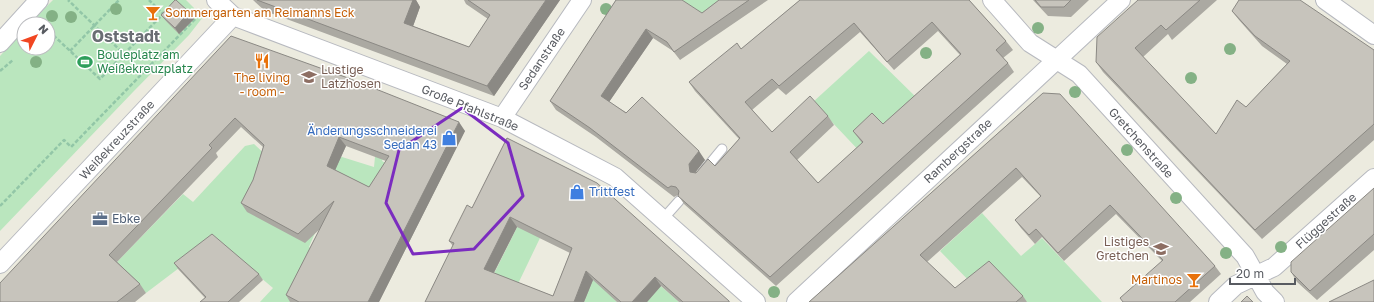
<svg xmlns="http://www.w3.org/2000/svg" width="1374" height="302" font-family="'Golos Text',sans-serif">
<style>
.green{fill:#bae6be}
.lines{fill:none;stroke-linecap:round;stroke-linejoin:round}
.lane-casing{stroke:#b7b9bf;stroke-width:11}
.street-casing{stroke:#b7b9bf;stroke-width:20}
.path{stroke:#92c6a7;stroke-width:2.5;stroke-dasharray:4 2;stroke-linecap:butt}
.lane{stroke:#fff;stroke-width:9}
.street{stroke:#fff;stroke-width:18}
.tree{fill:#84b185}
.wall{fill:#aba9a2;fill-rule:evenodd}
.shaded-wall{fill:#8b8984}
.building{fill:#c7c4bc;stroke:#8b8984;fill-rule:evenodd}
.marked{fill:none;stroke:#7b2cbf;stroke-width:3;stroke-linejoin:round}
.labels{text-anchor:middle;stroke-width:3;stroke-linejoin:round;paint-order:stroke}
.food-label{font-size:12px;fill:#c56008;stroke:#fff;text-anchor:start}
.leisure-label{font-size:12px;fill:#27864d;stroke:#fff;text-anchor:start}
.street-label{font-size:12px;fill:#585b61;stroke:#fff}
.education-label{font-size:12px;fill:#785e54;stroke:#fff;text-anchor:start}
.shop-label{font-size:12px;fill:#366cbe;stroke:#fff;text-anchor:end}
.service-label{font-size:12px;fill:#4e5e75;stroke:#fff;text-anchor:start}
.district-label{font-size:16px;font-weight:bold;fill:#696d73;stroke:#fff}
</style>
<rect width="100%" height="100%" fill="#ecebdf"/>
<path class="green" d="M53,0h133l17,17 -14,18 -56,57 -133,139v-175l24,-26v18h24v-24h-19z
M680,0h64l-36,21z
M869,51l53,52 -58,53 -51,-54z
M392,137l-10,24 18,11 -25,24 -42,-21 -7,-23 48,15 1,-10z
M254,144l15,14 52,61 -12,28 6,4 -22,51h-33l13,-14 -57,-48 -70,53 -31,-29 68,-70 10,8 52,-56z
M529,203l11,35 -24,50 -36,14z
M982,213l39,43 21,-18 60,64h-75l-53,-16 -34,-35z
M596,271l19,29 2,2h-33z
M655,281l24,21h-32z"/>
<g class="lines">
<g class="lane-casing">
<path id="lane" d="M703,172l19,-23
M663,219l16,-18"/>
</g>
<g class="street-casing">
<path id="street" d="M216,0l17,16 269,102 113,59 141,125
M992,0l38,43 49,31 166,182 20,36 10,10
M1325,0l49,35
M0,43l39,-43
M502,118l80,-118
M0,264l233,-248
M796,302l325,-302
M1218,302l18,-17 38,-18 100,-89"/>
</g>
<path class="path" d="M48,34h4l48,45 24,-25 -56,-54
M70,51l49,-51
M124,54l39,-40 -14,-14
M125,54h36
M0,71l13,-11
M0,206l64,-66 7,7 130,-134"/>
<use href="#lane" class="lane"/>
<use href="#street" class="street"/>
</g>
<g class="tree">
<circle cx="116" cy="9" r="6"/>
<circle cx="606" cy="9" r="6"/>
<circle cx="52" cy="16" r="6"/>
<circle cx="71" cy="17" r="6"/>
<circle cx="1038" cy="28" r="6"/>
<circle cx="1230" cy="49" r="6"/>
<circle cx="926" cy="53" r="6"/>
<circle cx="36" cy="62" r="6"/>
<circle cx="1191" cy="78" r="6"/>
<circle cx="1075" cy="92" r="6"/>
<circle cx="1127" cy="150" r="6"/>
<circle cx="1176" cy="198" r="6"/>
<circle cx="1281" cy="247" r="6"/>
<circle cx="1226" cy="253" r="6"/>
<circle cx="774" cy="292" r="6"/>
</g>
<path class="wall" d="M253,0h163l4,7 -7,19 56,21 19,-28 -22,-15 -2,-4h96l-66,96 -229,-85z
M616,0l86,13 17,-13h49l-88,60 -7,-9 -20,-13 -44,64 96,58 -10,12 20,-6 24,-27 -44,-48 -6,-9 52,-33 59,-49h169l37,41 7,9 -10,8 5,5 6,9 -238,214 -92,-82 -6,-9 -4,2 -78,-60 -40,-27 -6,-9zM938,31l22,24 -77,69 -30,7 9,12 -44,40 -21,-23 37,-35 -6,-9 -56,16 -20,-22 26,-22 8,7 74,-63 34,38z
M1033,0h56l-18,17 -23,-1z
M1138,0h79l-45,40 -4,-6 -25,23 73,77 30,-27 41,-43 -25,-18 -23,-26 -7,-9 142,39v90l-112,99 -159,-167 -7,-10z
M161,15l33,4 -15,15 -13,-13z
M231,36l234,95 -86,171h-89l-4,-7 34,-66 -15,14 -58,-31 -6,-9 12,-23 10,-33 -22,-20 -25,26 2,4 -101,105 23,22 6,9 -11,9h-135zM346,146l40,15 -17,26 -34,-17z
M1043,93l172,173 6,8 -31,28h-67l39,-41 -46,-47 -52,47 -22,-24 -7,7 -14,-16 -6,-8 26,-23 -19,-20 -95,85 28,26 68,8 4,6h-218z
M507,138l222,163 1,1h-51l-18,-16 -14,16h-30l-24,-22 -9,22h-159l28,-56 -4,-5 23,-33zM517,227l53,26 -17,43 -59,-23z
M1374,188v62l-57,50 -20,-18 -6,-10z
M174,263l85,11 4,6 -24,22h-39l5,-4 -27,-29z"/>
<path class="shaded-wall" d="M413,0h3l4,7 -9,25 -7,-9z
M546,0h14l-66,96 -7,-10z
M189,12l5,7 -15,15 -4,-6z
M646,29l7,9 -46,67 -6,-9z
M459,122l6,9 -86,171h-11z
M339,137l7,9 -13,29 -6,-9z
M699,151l6,9 -10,13 -5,-1 -1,-8z
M510,217l7,10 -26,51 -7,-9z
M586,271l7,9 -9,22h-10z
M655,277l6,9 -14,16h-15z"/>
<path class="building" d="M175,0h1l13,12 -14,16 -14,-13z
M257,0h156l-9,23 65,24 21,-32 -22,-15h78l-59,86z
M616,0h66l20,13 17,-13h30l-75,52 -7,-10 -21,-13 -45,67 25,17 16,-16 57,54 -10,13 1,8 6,1 12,-14 7,7 25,-28 -51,-56 48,-39 4,6 59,-49h169l37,41 -10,9 12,13 -238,214 -92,-81 1,-5 -3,-4 -5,-1 -3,2 -78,-60 -40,-27zM932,22l29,32 -78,70 -11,-11 -19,18 10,11 -45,41 -28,-31 38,-36 -18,-20 -38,36 -27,-30 27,-23 7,7 75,-63 33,39z
M1035,0h36l-7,7h-23z
M1138,0h62l-34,30 -5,-5 -26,23 81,86 21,-34 9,7 44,-46 -35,-25 -23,-25 7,-11h61l74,50v74l-119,106 -159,-168 1,-25z
M231,36l117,42 111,44 -91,180h-69l-13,-7 48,-94 -36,33 -57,-31 12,-23 11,-35 -29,-27 -26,27 3,3 -103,107 31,29 -23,18h-117v-19zM339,137l50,19 -20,31 -42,-21z
M1043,93l17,1 155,172 -40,36h-52l-3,-4 43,-38 -53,-55 -52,48 -22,-24 -7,6 -14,-15 26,-24 -25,-28 -96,87 35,33 34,-27 34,35 -7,6h-207z
M507,138l90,45 132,118v1h-46l-28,-25 -23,25h-11l-35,-31 -12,31h-149l29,-59 -5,-2 18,-36 5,3zM510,217l62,31 -19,48 -69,-27z
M1374,188v46l-64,57 -19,-19v-10z
M212,234l47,40 -31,28h-28l6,-5 -32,-34z
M1374,280v22h-45z
M1247,296l6,6h-12z"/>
<path class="marked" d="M462,108l46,35 15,53 -49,53 -61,5 -27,-51 13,-53z"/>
<defs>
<g id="bar-bare" transform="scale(1.2)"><path d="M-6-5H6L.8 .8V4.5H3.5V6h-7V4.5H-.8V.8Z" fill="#e8710a" stroke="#fff" stroke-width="2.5" paint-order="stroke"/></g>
<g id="restaurant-bare" transform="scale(1.2)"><path d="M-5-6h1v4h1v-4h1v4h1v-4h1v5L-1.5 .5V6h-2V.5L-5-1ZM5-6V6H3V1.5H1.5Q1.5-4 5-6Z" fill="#e8710a" stroke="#fff" stroke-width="2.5" paint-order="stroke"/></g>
<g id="stadium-bare" transform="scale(1.2)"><path d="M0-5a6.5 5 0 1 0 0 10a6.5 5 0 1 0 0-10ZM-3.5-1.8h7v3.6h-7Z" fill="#2e9e5b" stroke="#fff" stroke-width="2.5" paint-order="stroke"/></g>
<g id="school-bare" transform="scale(1.2)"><path d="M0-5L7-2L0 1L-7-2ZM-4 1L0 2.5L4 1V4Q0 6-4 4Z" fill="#8d6e63" stroke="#fff" stroke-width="2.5" paint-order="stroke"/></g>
<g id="shop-bare" transform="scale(1.2)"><path d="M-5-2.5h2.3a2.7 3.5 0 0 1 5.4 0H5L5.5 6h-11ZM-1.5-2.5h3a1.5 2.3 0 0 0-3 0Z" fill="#3f7fe0" stroke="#fff" stroke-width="2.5" paint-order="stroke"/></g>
<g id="office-bare" transform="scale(1.2)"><path d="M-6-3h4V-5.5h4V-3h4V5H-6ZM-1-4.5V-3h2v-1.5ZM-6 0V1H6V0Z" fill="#5c6f8a" stroke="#fff" stroke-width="2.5" paint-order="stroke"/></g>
</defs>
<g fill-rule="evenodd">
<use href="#bar-bare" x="153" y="13"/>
<use href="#restaurant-bare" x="262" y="61"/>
<use href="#stadium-bare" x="85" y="62"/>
<use href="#school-bare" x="309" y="77"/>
<use href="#shop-bare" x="449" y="138"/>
<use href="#shop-bare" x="577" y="192"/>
<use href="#office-bare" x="100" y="219"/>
<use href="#school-bare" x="1161" y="249"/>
<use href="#bar-bare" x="1194" y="280"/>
</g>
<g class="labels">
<g class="food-label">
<text x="165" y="17">Sommergarten am Reimanns Eck</text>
<text x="262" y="82" text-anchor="middle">The living<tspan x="262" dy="14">- room -</tspan></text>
<text x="1182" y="284" text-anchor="end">Martinos</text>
</g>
<g class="leisure-label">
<text x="97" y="59">Bouleplatz am<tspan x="97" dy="14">Weißekreuzplatz</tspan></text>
</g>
<g class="street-label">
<text transform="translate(542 59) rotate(-56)" y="4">Sedanstraße</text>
<text transform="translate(470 108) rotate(22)" y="4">Große Pfahlstraße</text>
<text transform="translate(117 140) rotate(-47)" y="4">Weißekreuzstraße</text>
<text transform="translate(1141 143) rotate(48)" y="4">Gretchenstraße</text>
<text transform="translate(958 151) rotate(-43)" y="4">Rambergstraße</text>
<text transform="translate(1326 221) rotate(-42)" y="4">Flüggestraße</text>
</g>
<g class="education-label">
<text x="321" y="74">Lustige<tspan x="321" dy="14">Latzhosen</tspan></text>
<text x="1149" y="246" text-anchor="end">Listiges<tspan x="1149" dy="14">Gretchen</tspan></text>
</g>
<g class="shop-label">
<text x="437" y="135">Änderungsschneiderei<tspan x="437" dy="14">Sedan 43</tspan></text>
<text x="589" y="196" text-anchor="start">Trittfest</text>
</g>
<g class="service-label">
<text x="112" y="223">Ebke</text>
</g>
<g class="district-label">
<text x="126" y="42">Oststadt</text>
</g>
</g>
<g transform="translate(36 36) rotate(48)"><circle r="19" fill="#ffffff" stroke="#bcbdc0"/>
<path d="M0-3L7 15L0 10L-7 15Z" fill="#f14621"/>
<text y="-6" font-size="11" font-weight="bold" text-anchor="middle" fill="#585b61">N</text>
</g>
<path d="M1230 278v6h65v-6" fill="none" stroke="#585b61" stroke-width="2"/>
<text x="1236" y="278" font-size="12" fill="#585b61" stroke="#ffffff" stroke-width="3" paint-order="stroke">20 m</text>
</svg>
